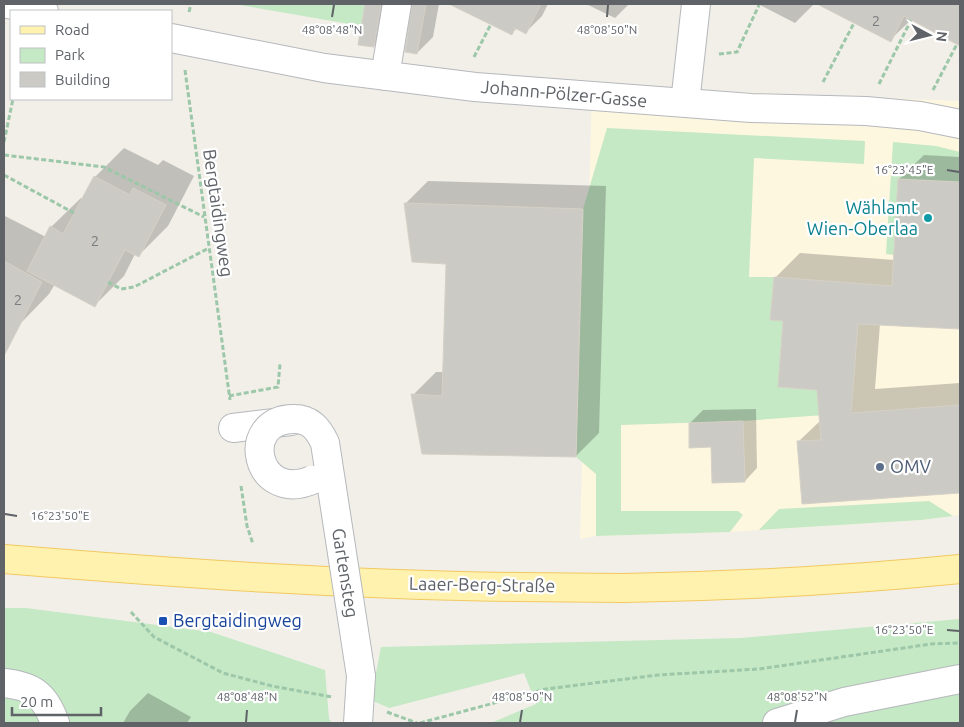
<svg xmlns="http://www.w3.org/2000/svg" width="964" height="727" font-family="Ubuntu,sans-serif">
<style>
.commercial{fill:#fef7e0}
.green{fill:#c5e8c5}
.shadow{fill:#0003}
.building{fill:#cccac5;stroke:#d6d1c6}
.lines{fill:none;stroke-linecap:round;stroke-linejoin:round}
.minor-casing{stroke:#b5b8bc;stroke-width:30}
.major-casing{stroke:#f2c960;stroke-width:30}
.path{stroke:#9cc7a9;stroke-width:3;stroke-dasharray:5 2.5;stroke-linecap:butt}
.minor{stroke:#fff;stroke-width:28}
.major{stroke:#fff2af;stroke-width:28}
.minor-bridge-casing{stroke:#b5b8bc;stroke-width:30;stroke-linecap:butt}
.minor-bridge{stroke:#fff;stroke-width:28}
.ticks{fill:none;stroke:#5f6368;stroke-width:2}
.culture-dot{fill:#0f9aa8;stroke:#fff;stroke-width:2}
.service-dot{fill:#5c6f8a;stroke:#fff;stroke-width:2}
.transit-dot{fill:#1a4fb4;stroke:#fff;stroke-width:2}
.labels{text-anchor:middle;stroke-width:4.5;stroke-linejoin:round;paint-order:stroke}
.number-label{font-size:15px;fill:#7a7d7f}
.street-label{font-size:18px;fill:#5f6368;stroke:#fff}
.culture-label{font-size:18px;fill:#0d838f;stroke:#fff;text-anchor:end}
.service-label{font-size:18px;fill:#4e5e75;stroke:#fff;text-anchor:start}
.transit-label{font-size:18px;fill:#164399;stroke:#fff;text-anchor:start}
.ticks-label{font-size:12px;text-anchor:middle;fill:#5f6368;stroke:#fff;stroke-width:4.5;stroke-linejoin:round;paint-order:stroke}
</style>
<rect width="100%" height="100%" fill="#f1efe8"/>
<path class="commercial" d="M592,86l368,15v414l-39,5 -191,12 -134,4 -16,3z"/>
<path class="green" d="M234,4h131l-4,22z
M607,128l258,13 -1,23 -110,-6 -5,119h25l-4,42 13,2 -5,66 74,6v20l-109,8 -122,4v86h117l5,4 -13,17 -134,4v-62l-20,-17 7,-248z
M893,142l43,4 24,6v30l-62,-3 -4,76 -8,-1z
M929,501l24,15 -32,4 -162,10 20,-21z
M4,608h22l185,24 114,38 4,49 3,4h-328z
M960,619v104h-469l45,-19 -12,-31 -135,35 -18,-8 10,-53 360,-9z"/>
<path class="shadow" d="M366,4h28l-4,26 -17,16 -14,-2z
M413,4h26l-6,33 -16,16z
M454,4h94l-6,12 -16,16 -9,-4 -6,6z
M586,4h43l-14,14z
M758,4h56l-19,19z
M820,4h140v40l-48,-25 -22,21z
M124,148l34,17 5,-5 31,16 -26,50 -30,30 -3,-2 -11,22 -29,29 -40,-21 -6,10 -30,31 -15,21v-129l1,-1 41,21 5,-10 30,-29 2,1 12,-22z
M924,155l36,2v171l-80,-4 -5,65 85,-6v108l-157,12 -5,-61 23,-22 -3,-31 -34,-70 -9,-41 25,-25 95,7 4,-81z
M428,181l178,5 -7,247 -23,23 -163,-61 23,-23h8l3,-109 -42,-59z
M756,409l1,59 -12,13 -55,-58 13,-13z
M148,693l43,24 -4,6h-64l7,-12z"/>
<path class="building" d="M365,4h16l-7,43 -16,-2z
M412,4h14l-9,50 -12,-2z
M449,4h92l-15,30 -11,-6 -3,7z
M817,4h143v42l-56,-30 -13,26z
M94,176l36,19 3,-7 33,17 -27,52 -14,-7 -30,57 -68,-36 23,-45 13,8z
M898,179l62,3v147l-102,-5 -7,89 109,-8v88l-158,11 -5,-63 24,-1 -4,-50 -39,-3 5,-66 -13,-1 4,-43 118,9z
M404,203l179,6 -7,248 -154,-3 -11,-60 31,2 4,-132 -34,-2z
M4,261l38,21 -38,74z
M743,421l2,61 -33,1 -1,-36 -22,1v-25z"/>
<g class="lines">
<g class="minor-casing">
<path id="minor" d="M8,4l36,7
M171,38l153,30 151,19 276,21 115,3 54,5 40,8
M385,76l12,-72
M685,103l11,-99
M233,428l58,-7
M4,683c29,3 41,12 51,40
M358,723l3,-47
M777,723l67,-21 116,-23"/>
</g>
<g class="major-casing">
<path id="major" d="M4,559c171,14 342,26 514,28 35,0 71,1 106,1 112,-2 225,-8 336,-19"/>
</g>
<path class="path" d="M189,12l2,-8
M719,54l18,-2 22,-47
M474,57l17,-33
M185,70l45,330
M823,82l31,-59
M879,84l32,-64
M933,90l24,-46
M4,142l9,-43
M4,155l100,12 100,50
M4,175l70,38
M108,282l13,7 13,-2 75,-39
M229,396l49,-9 2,-23
M241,486l6,40 6,18
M131,612l23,25 69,36 49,13 60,11
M387,712l30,11
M420,723l126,-34 112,-14 101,-6 172,-25 29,-1"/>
<use href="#minor" class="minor"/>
<use href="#major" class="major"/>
<g class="minor-bridge-casing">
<path id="minor-bridge" d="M312,480c-57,24 -74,-61 -18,-61 16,0 24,9 31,24l36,233"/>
</g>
<use href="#minor-bridge" class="minor-bridge"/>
</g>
<path class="ticks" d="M332,17l2,-12M607,17l1,-12M947,170l12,2M5,514l12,2M947,630l12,1M246,722l1,-12M520,722l2,-12M795,722l2,-12"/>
<circle class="culture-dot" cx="928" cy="218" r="5"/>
<circle class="service-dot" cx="880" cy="467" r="5"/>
<rect class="transit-dot" x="158" y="616" width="10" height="10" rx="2.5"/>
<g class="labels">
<g class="number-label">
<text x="876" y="26">2</text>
<text x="95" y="246">2</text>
<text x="18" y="305">2</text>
</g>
<g class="street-label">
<text transform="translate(564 94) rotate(5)" y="6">Johann-Pölzer-Gasse</text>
<text transform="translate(218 213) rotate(82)" y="6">Bergtaidingweg</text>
<text transform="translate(345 573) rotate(81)" y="6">Gartensteg</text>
<text transform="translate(482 585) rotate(1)" y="6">Laaer-Berg-Straße</text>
</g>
<g class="culture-label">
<text x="918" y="214">Wählamt<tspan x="918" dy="21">Wien-Oberlaa</tspan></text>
</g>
<g class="service-label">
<text x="890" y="473">OMV</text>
</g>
<g class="transit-label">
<text x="173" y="627">Bergtaidingweg</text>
</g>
</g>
<g class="ticks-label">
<text x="332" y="34">48°08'48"N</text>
<text x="607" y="34">48°08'50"N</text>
<text x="904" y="174">16°23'45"E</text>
<text x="60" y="520">16°23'50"E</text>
<text x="904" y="634">16°23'50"E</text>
<text x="247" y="701">48°08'48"N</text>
<text x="522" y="701">48°08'50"N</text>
<text x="797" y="701">48°08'52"N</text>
</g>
<rect width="964" height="727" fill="none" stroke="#5f6368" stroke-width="10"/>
<rect x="10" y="10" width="162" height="90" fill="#ffffff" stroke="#bfc1c3"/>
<rect x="20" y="26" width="25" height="8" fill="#fff2af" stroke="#bfc1c3"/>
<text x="55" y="35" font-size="15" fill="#5f6368">Road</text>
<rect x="20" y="48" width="25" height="15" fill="#c5e8c5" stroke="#bfc1c3"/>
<text x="55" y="60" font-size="15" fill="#5f6368">Park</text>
<rect x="20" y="72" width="25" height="15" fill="#cccac5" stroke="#bfc1c3"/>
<text x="55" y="85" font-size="15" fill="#5f6368">Building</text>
<g transform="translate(929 35) rotate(97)" stroke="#ffffff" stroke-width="4" paint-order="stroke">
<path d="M0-4L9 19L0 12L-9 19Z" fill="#5f6368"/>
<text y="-8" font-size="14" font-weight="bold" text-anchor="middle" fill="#5f6368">N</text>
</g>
<path d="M12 707v8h89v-8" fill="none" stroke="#5f6368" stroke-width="2.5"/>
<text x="20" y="707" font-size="15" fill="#5f6368" stroke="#ffffff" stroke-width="4" paint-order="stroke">20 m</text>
</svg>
